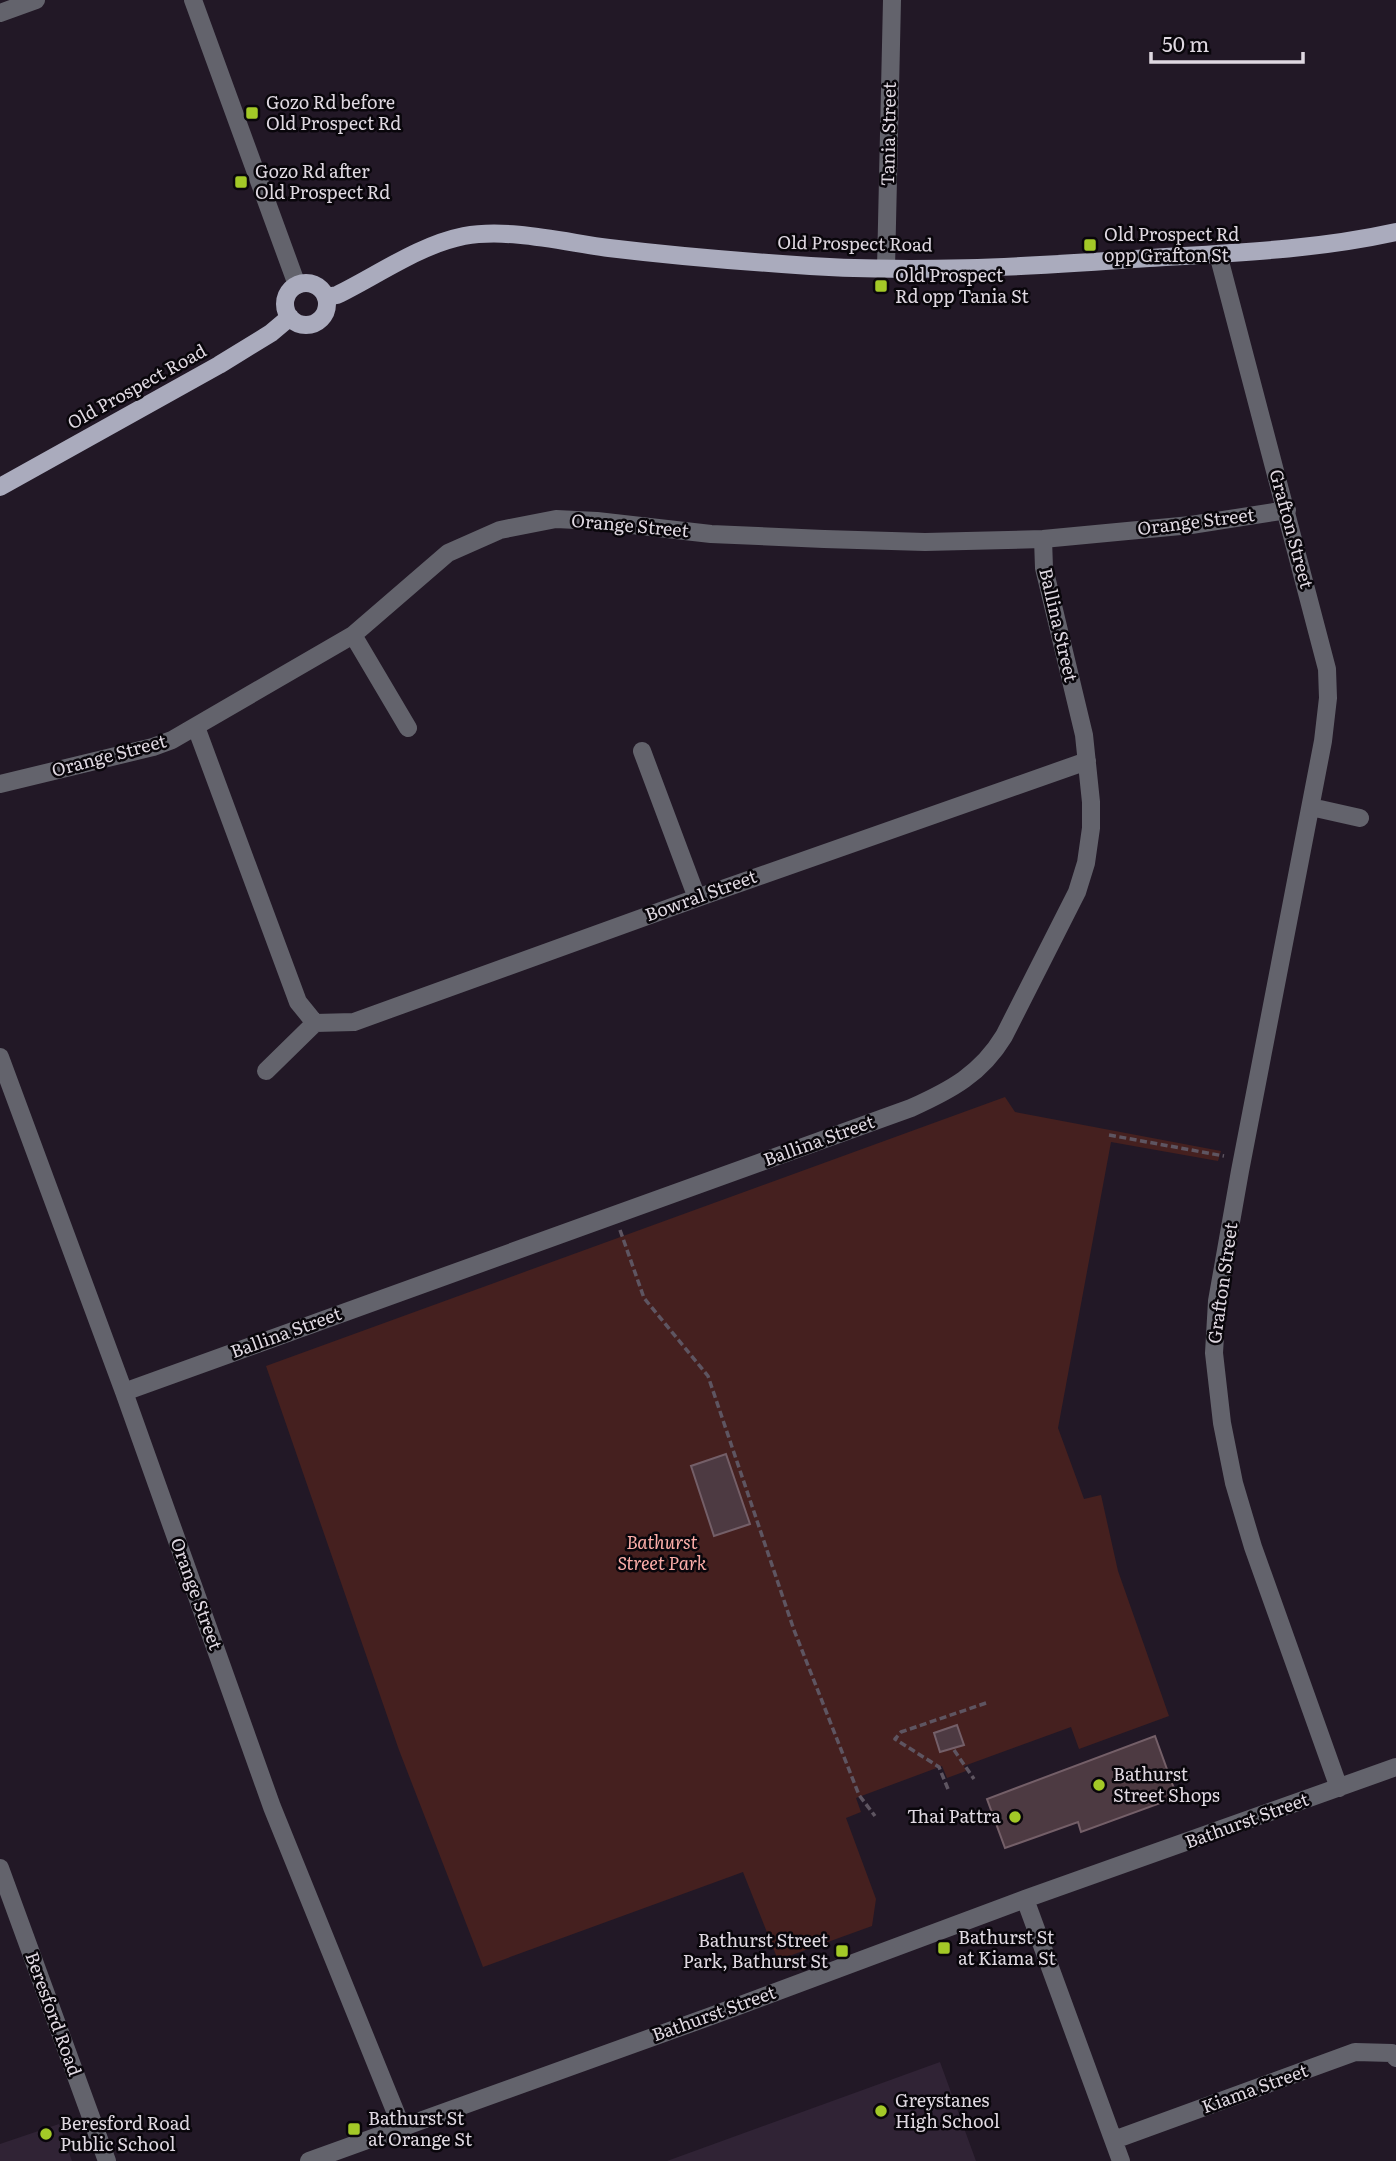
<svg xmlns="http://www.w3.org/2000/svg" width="1396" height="2161" font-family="Literata,serif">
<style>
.built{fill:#302335}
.green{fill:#45201f}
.building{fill:#4d3a42;stroke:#745f68;stroke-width:2}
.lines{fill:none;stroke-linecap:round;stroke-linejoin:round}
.path{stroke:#5e5561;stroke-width:3.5;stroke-dasharray:7 3.5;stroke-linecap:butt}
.minor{stroke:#63636c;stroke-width:18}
.major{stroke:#aaabbd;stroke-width:18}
.poi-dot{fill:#a3c927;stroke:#09060b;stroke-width:2.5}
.labels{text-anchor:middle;stroke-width:5;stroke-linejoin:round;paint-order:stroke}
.poi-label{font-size:18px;fill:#dfd8e1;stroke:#09060b;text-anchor:start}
.street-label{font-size:18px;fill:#dfd8e1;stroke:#09060b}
.park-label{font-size:18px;font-style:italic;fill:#fdaea9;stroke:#09060b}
</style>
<rect width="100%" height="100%" fill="#221826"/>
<path class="built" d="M940,2062l36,99h-309z
M59,2124l13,37h-72v-17z"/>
<path class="green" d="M1005,1097l10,15 206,39 -3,10 -107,-19 -53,286 26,71 17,-4 17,76 51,145 -90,33 -8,-22 -107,39 2,5 -19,7 -5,-12 -86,32 5,14 -15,6 30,81 -4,27 -94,34 -35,-88 -260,95 -84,-217 -133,-384z"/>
<path class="building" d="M726,1454l24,70 -36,12 -23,-70z
M957,1725l7,20 -24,7 -6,-19z
M1155,1736l22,61 -96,35 -3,-10 -73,26 -18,-49z"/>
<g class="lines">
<path class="path" d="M1109,1135l115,21
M620,1230l24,68 64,78 86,254 65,165 16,21
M954,1750l20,29
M948,1789l-9,-22 -44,-28 6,-7 88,-30"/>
<path class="minor" d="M193,0l104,285
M0,13l36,-13
M1218,254l109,415 1,29 -5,43 -83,430 -23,130 -3,52 8,70 12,60 19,64 86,241
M886,268l6,-268
M353,635l55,93
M196,727l102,275 17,21 39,-1 343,-124 390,-137
M642,751l55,147
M0,784l153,-37 19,-7 181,-105 95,-82 52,-23 56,-11 41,2 114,13 113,5 101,3 118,-3 148,-14 96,-15
M1311,807l49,11
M0,1057l124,335 148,415 130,321
M266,1071l49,-48
M124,1392l787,-284c40,-18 70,-34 93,-72l73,-144 9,-29 5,-35v-26l-7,-67 -40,-167 -1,-29
M0,1868l107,293
M1025,1899l96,262
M1114,2140l241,-88 37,1 4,5
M309,2161l405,-146 311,-116 371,-132"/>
<path class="major" d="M285 304a21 21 0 1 1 42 0a21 21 0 1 1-42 0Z
M326,297l11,-2c41,-20 82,-50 127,-59 45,-8 100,6 145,12 58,7 115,12 173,16 121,10 245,3 367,-6 82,-5 166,-8 247,-26
M0,487l219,-122 52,-32 19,-16"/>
</g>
<g class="poi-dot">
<rect x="245" y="106" width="14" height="14" rx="3.5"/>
<rect x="234" y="175" width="14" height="14" rx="3.5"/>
<rect x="1083" y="238" width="14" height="14" rx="3.5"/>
<rect x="874" y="279" width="14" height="14" rx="3.5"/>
<circle cx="1099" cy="1785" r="7"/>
<circle cx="1015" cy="1817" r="7"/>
<rect x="937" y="1941" width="14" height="14" rx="3.5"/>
<rect x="835" y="1944" width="14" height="14" rx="3.5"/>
<circle cx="881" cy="2111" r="7"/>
<rect x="347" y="2122" width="14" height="14" rx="3.5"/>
<circle cx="46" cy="2134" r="7"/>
</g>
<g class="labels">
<g class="poi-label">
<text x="266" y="109">Gozo Rd before<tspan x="266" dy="21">Old Prospect Rd</tspan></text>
<text x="255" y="178">Gozo Rd after<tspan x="255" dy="21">Old Prospect Rd</tspan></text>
<text x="1104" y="241">Old Prospect Rd<tspan x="1104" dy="21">opp Grafton St</tspan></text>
<text x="895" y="282">Old Prospect<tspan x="895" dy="21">Rd opp Tania St</tspan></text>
<text x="1113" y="1781">Bathurst<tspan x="1113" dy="21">Street Shops</tspan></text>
<text x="1001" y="1823" text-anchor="end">Thai Pattra</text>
<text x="958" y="1944">Bathurst St<tspan x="958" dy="21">at Kiama St</tspan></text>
<text x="828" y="1947" text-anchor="end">Bathurst Street<tspan x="828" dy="21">Park, Bathurst St</tspan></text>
<text x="895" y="2107">Greystanes<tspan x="895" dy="21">High School</tspan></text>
<text x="368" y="2125">Bathurst St<tspan x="368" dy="21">at Orange St</tspan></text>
<text x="60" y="2130">Beresford Road<tspan x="60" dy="21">Public School</tspan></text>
</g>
<g class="street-label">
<text transform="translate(889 134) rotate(-89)" y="6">Tania Street</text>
<text transform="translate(855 244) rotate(1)" y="6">Old Prospect Road</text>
<text transform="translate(137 387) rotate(-29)" y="6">Old Prospect Road</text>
<text transform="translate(1196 522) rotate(-7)" y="6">Orange Street</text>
<text transform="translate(630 526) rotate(5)" y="6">Orange Street</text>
<text transform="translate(1291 529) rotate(75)" y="6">Grafton Street</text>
<text transform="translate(1058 625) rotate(77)" y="6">Ballina Street</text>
<text transform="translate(109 756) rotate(-15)" y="6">Orange Street</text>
<text transform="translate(701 896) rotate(-20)" y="6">Bowral Street</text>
<text transform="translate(819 1141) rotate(-20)" y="6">Ballina Street</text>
<text transform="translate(1223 1283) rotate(-82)" y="6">Grafton Street</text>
<text transform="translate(286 1333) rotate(-20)" y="6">Ballina Street</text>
<text transform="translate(196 1594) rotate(70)" y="6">Orange Street</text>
<text transform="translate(1247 1821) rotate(-20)" y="6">Bathurst Street</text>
<text transform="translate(53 2014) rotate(70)" y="6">Beresford Road</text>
<text transform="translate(714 2014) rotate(-20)" y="6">Bathurst Street</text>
<text transform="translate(1255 2089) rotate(-20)" y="6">Kiama Street</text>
</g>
<g class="park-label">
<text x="662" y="1549">Bathurst<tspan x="662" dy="21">Street Park</tspan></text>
</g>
</g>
<path d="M1151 52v10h152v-10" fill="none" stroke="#dfd8e1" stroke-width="3.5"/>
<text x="1162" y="52" font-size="21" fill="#dfd8e1" stroke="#09060b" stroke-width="5" paint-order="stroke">50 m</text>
</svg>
